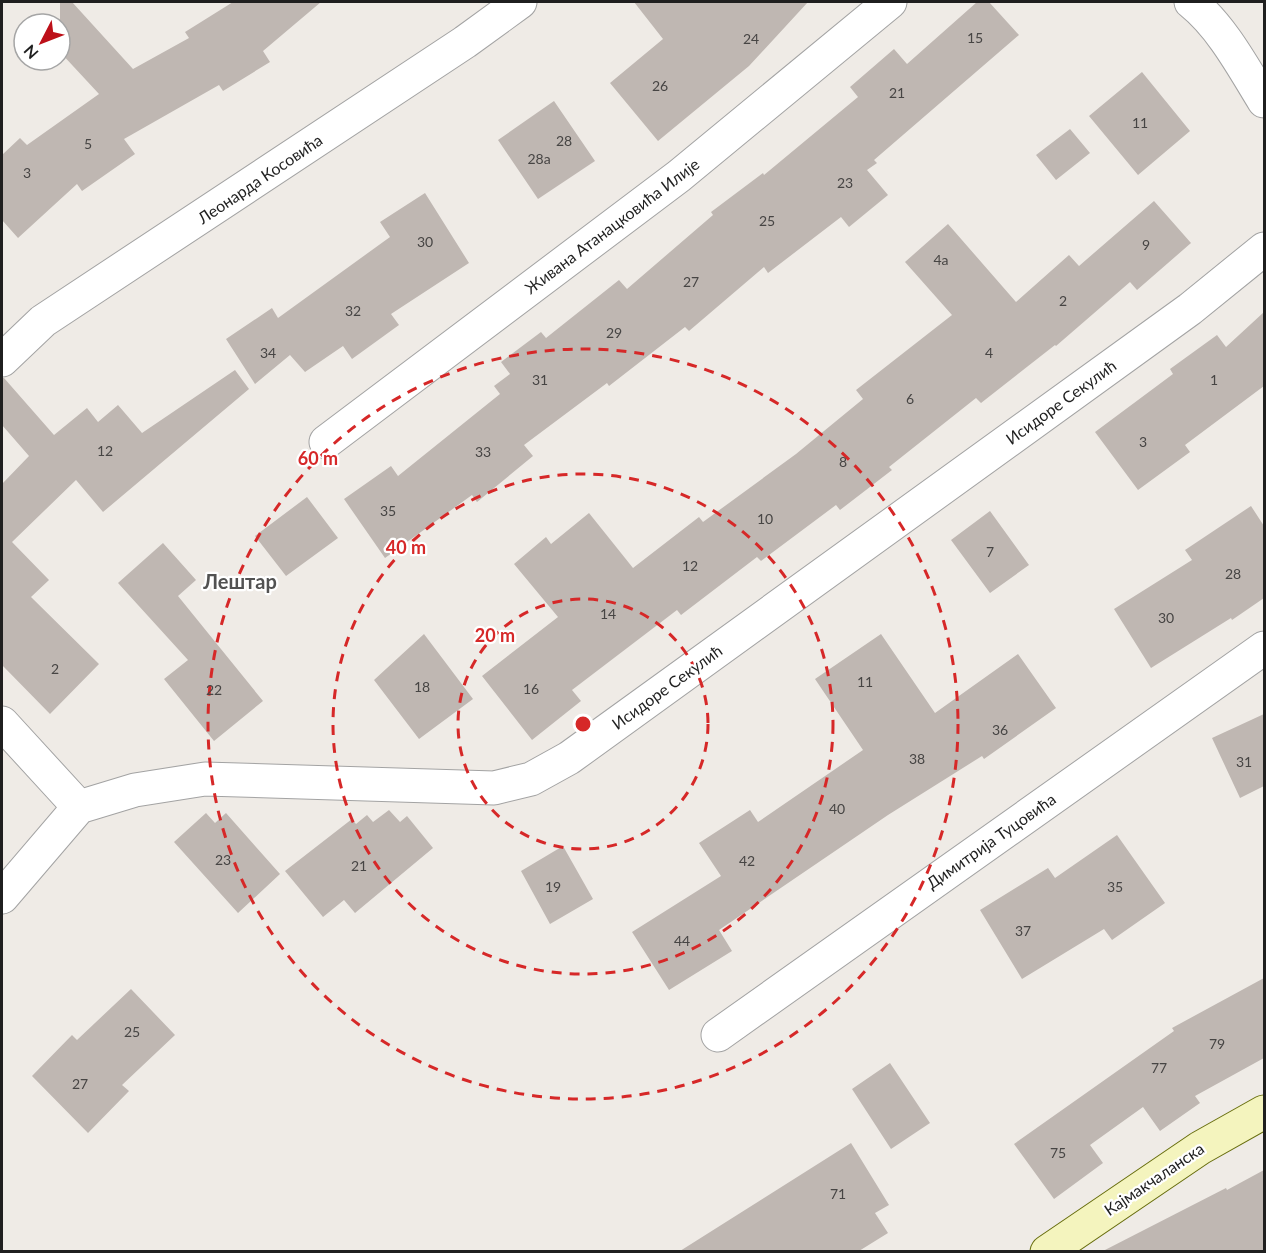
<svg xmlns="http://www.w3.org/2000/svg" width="1266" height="1253" font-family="Lato,sans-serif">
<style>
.building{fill:#bfb7b2}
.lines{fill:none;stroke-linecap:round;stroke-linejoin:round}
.street-casing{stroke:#a3a3a3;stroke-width:35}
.secondary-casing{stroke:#686e0e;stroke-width:35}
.street{stroke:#fff;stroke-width:33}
.secondary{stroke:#f4f4be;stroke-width:33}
.ring{fill:none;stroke:#d62828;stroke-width:3;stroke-dasharray:10 8}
.labels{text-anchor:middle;stroke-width:4.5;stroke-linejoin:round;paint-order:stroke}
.number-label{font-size:14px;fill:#474544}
.street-label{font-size:16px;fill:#1f1f1f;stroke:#fff}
.quarter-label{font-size:20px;font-weight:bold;fill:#525252;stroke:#fff}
.centre{fill:#d62828;stroke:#fff;stroke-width:3}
.ring-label{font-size:18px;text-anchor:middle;font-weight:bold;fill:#d62828;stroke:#fff;stroke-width:4.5;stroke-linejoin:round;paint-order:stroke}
</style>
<rect width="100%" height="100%" fill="#efebe6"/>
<path class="building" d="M60,2h12l61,67 56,-31 -4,-6 48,-30h88l-58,49 7,11 -47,29 -4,-6 -95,54 11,15 -53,37 -5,-7 -59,54 -16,-18v-65l18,-17 7,7 72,-51 -39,-42z
M634,2h174l-59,64 -91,75 -48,-58 53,-44z
M977,2h12l30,33 -145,125 3,3 -10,7 21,25 -39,32 -8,-10 -73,56 -4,-6 -75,64 -4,-4 -76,59 -2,-3 -83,62 9,11 -56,46 -5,-7 -87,63 -41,-59 47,-33 7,10 102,-82 -6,-8 16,-12 -9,-12 40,-30 5,6 73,-58 8,9 86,-74 -2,-3 52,-39 1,2 94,-78 -8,-10 44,-38 13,15z
M1142,72l48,59 -52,44 -49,-59z
M554,101l41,60 -57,38 -40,-59z
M1070,129l20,24 -34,27 -20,-25z
M425,193l44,70 -78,51 8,11 -47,34 -9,-13 -38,26 -15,-17 -35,29 -29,-45 46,-31 6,10 112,-81 -10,-15z
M1154,201l37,42 -54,47 -7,-8 -74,64 -1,-1 -74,58 -5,-5 -87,69 3,3 -52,40 -4,-5 -75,56 -4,-4 -76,58 -4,-5 -105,80 9,11 -49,39 -50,-64 76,-59 -44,-53 32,-27 5,7 38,-31 44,55 66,-51 4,5 93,-68 67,-55 -7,-9 96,-75 -47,-53 43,-38 68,78 53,-47 10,11z
M1264,312v74l-79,59 5,7 -52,38 -43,-58 78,-58 -3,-5 47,-34 9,12z
M235,370l14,19 -146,123 -27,-32 -64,62 37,38 -18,17 68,67 -49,50 -48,-49v-181l27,-28 -27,-31v-47h2l50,57 33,-27 11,14 20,-17 24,28z
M307,497l31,41 -52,38 -31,-40z
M1251,506l13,20v72l-32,22 -1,-2 -80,50 -37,-59 78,-49 -7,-10z
M990,511l39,54 -39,28 -39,-53z
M163,543l33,37 -18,16 85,105 -49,40 -50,-62 24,-19 -70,-77z
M424,634l49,65 -54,40 -45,-59z
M881,634l54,79 83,-59 38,54 -72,51 -2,-3 -94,59 -169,115 13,21 -63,39 -37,-58 89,-56 -22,-33 51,-33 8,12 105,-72 -48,-71z
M1264,714v72l-24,12 -28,-60z
M389,810l11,12 7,-6 26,32 -78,65 -11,-13 -21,17 -38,-46 67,-52 4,5 11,-9 6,7z
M206,813l9,10 11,-10 54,61 -42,39 -64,-71z
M1117,835l48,68 -53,37 -8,-11 -82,50 -42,-69 68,-42 7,10z
M563,846l30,53 -43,25 -29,-53z
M1264,978v80l-69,38 5,7 -40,28 -17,-24 -53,38 13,18 -49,36 -40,-55 160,-113 -2,-3z
M131,989l44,46 -53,50 7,6 -41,42 -56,-57 40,-41 5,5z
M890,1063l40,60 -39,26 -39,-60z
M851,1143l38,62 -14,8 13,20 -29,18h-179z
M1264,1170v81h-161l123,-63 1,2z"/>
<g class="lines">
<g class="street-casing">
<path id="street" d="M1191,2c31,25 52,65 73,99
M2,360l41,-39 422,-279 55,-40
M326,442l353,-266 211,-174
M2,723l77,84
M2,897l77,-90 56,-17 70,-11 289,9 37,-9 38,-21 621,-449 74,-60
M718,1035l546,-387"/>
</g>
<g class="secondary-casing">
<path id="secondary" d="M1047,1252l153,-104 64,-36"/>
</g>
<use href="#street" class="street"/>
<use href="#secondary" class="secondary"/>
</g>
<g class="ring">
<circle cx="583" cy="724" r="125"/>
<circle cx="583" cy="724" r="250"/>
<circle cx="583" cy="724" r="375"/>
</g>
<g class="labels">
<g class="number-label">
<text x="975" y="43">15</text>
<text x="751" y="44">24</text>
<text x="660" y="91">26</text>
<text x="897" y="98">21</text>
<text x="1140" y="128">11</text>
<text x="564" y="146">28</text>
<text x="88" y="149">5</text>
<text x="539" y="164">28a</text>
<text x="27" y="178">3</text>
<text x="845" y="188">23</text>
<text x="767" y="226">25</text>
<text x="425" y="247">30</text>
<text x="1146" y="250">9</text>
<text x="941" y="265">4a</text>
<text x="691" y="287">27</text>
<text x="1063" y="306">2</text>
<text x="353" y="316">32</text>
<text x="614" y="338">29</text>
<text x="268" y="358">34</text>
<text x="989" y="358">4</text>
<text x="540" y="385">31</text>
<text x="1214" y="385">1</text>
<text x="910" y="404">6</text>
<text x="1143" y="447">3</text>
<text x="105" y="456">12</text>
<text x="483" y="457">33</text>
<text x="843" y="467">8</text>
<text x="388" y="516">35</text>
<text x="765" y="524">10</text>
<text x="990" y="557">7</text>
<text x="690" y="571">12</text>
<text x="1233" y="579">28</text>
<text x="608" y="619">14</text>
<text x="1166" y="623">30</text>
<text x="55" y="674">2</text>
<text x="865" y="687">11</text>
<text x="422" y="692">18</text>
<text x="531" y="694">16</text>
<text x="214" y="695">22</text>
<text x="1000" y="735">36</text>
<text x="917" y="764">38</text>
<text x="1244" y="767">31</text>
<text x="837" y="814">40</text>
<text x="223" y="865">23</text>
<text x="747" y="866">42</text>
<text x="359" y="871">21</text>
<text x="553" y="892">19</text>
<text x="1115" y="892">35</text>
<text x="1023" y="936">37</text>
<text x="682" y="946">44</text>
<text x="132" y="1037">25</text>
<text x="1217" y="1049">79</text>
<text x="1159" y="1073">77</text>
<text x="80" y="1089">27</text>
<text x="1058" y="1158">75</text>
<text x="838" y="1199">71</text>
</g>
<g class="street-label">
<text transform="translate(260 179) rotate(-34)" y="6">Леонарда Косовића</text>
<text transform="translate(612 226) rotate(-37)" y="6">Живана Атанацковића Илије</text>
<text transform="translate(1061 402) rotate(-36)" y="6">Исидоре Секулић</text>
<text transform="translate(667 687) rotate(-36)" y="6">Исидоре Секулић</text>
<text transform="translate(991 841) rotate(-35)" y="6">Димитрија Туцовића</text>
<text transform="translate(1154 1179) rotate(-34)" y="6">Кајмакчаланска</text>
</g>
<g class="quarter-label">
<text x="240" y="589">Лештар</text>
</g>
</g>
<circle cx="583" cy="724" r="9" class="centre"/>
<g class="ring-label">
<text x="318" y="465">60 m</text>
<text x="406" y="554">40 m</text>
<text x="495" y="642">20 m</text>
</g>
<rect width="1266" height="1253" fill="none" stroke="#1f1f1f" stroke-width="6"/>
<g transform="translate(42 42) rotate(228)"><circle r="28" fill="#ffffff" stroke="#a5a5a5" stroke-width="1.5"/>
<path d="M0-4.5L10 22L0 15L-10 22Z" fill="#bd1019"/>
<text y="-9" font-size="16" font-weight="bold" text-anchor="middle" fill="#1f1f1f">N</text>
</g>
</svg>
